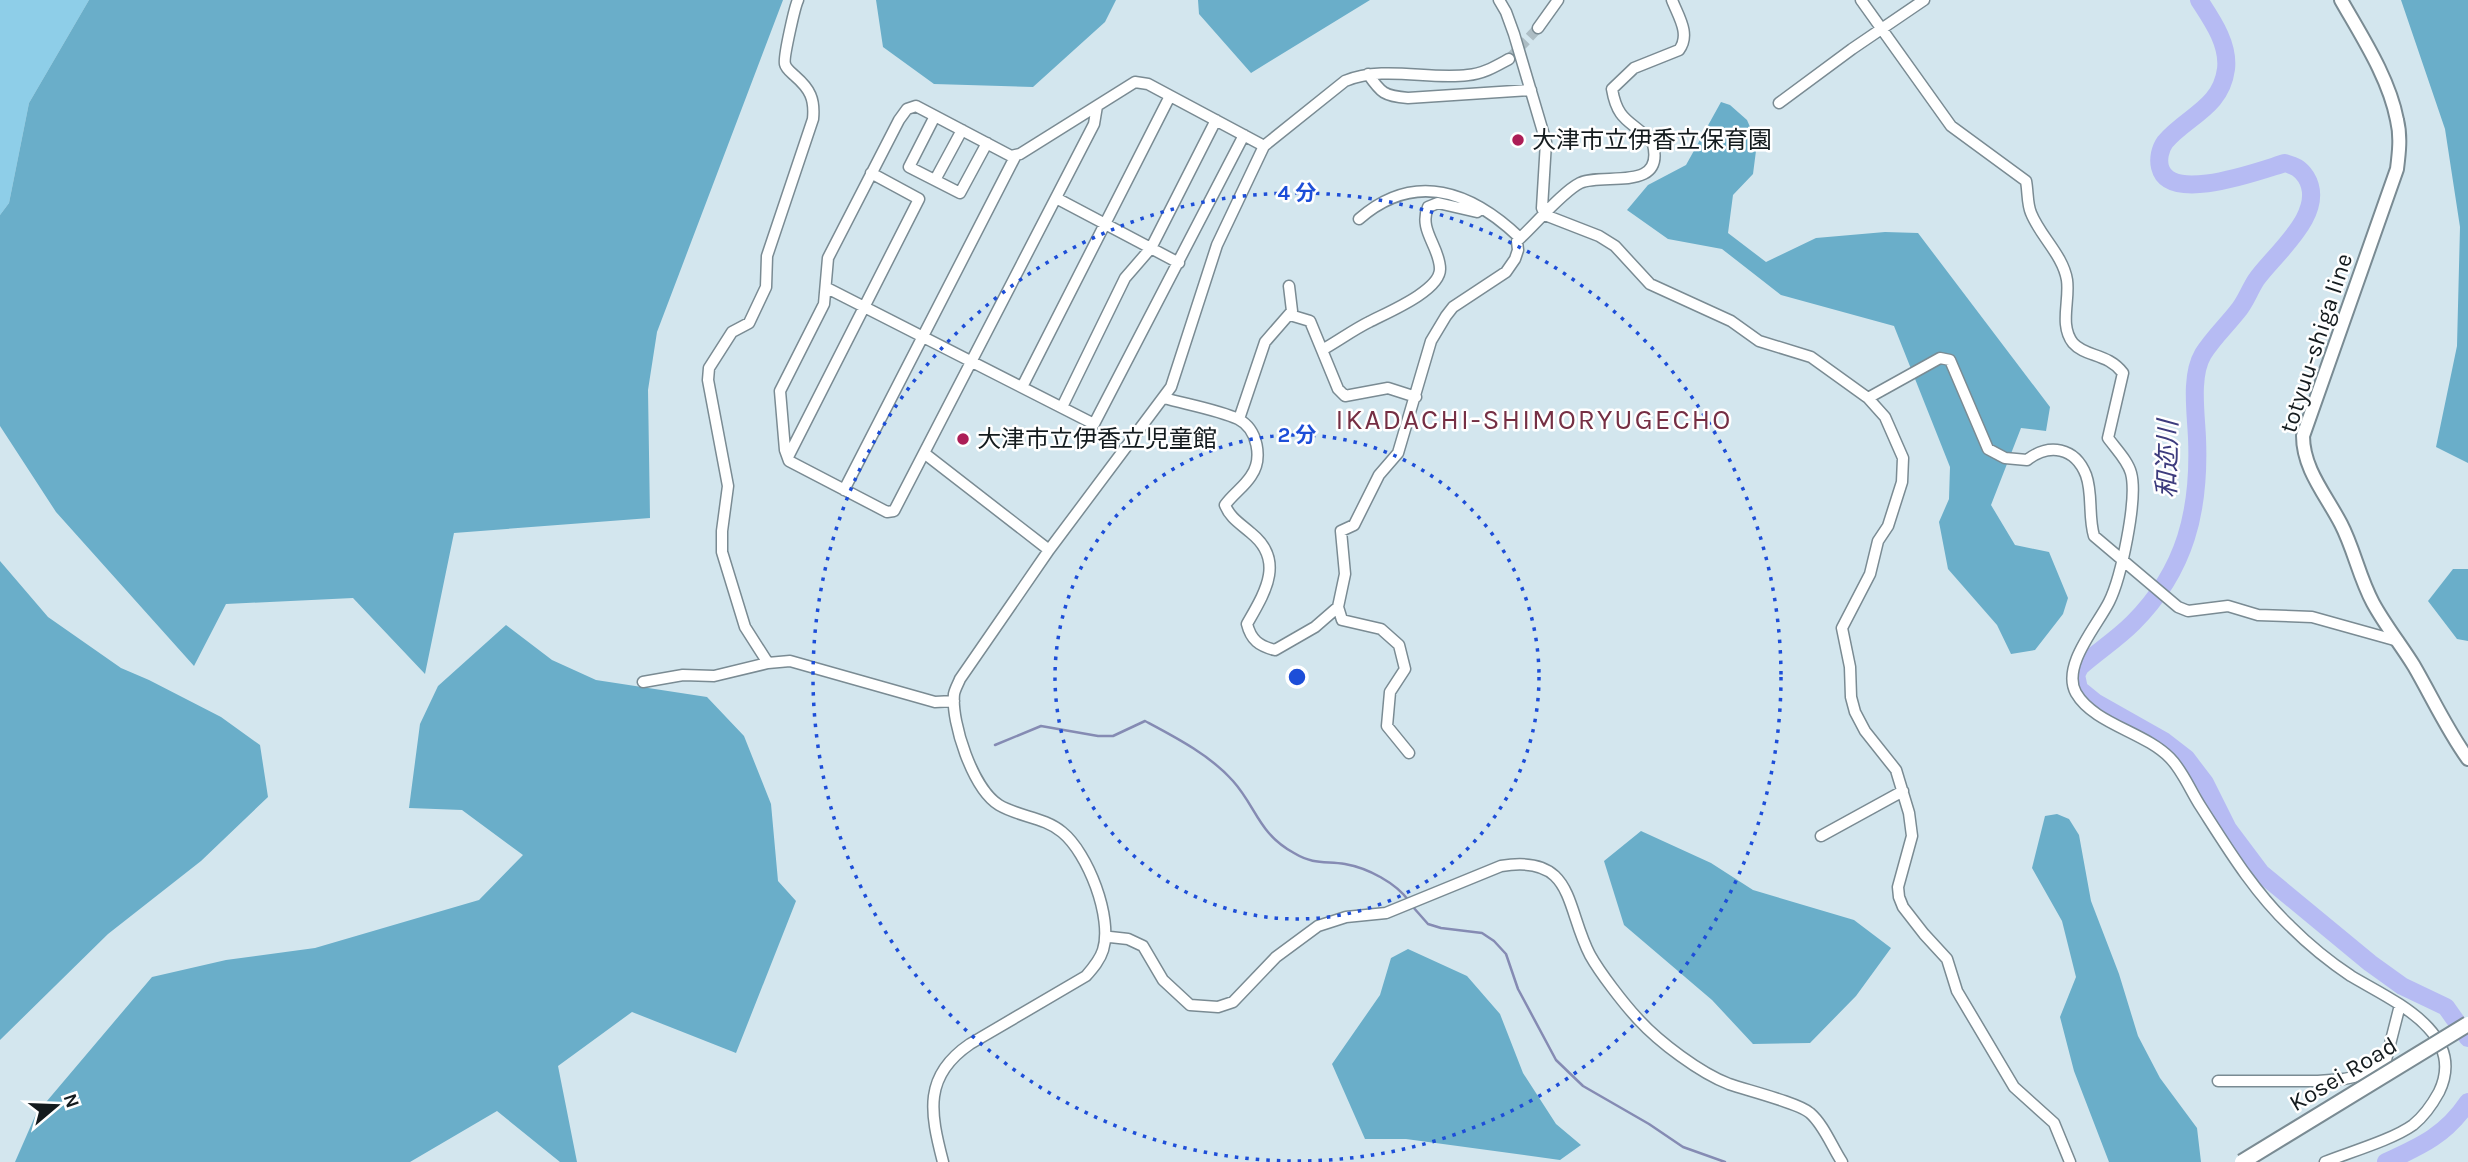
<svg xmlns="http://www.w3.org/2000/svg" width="2468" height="1162" font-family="Karla,'Noto Sans JP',sans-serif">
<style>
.green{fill:#8ecee8}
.forest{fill:#6aaec9}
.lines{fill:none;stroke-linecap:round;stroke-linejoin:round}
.stream{stroke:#858bb3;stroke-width:2.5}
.river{stroke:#b6bbf3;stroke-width:18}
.minor-tunnel{stroke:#adbdc4;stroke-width:10;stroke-dasharray:10 5;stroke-linecap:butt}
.minor-casing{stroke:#7a8b93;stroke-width:13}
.major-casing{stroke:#7a8b93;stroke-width:16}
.minor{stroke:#fff;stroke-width:10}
.major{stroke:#fff;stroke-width:12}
.highway-bridge-casing{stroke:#7a8b93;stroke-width:18;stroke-linecap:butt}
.highway-bridge{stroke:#fff;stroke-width:14}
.ring{fill:none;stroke:#1d4ed8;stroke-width:3.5;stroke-dasharray:3.5 7}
.poi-dot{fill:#ac1d56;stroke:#fff;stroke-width:2.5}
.labels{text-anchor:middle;stroke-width:5;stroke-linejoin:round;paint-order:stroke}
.poi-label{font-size:24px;fill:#141b1e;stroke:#fff;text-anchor:start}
.street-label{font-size:24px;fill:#141b1e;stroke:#fff}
.water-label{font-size:26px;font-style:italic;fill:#3c3b7d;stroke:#fff}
.quarter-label{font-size:28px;letter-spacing:2px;fill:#752f44;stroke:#fff}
.centre{fill:#1d4ed8;stroke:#fff;stroke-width:3.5}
.ring-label{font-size:21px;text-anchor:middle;font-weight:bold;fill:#1d4ed8;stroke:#fff;stroke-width:5;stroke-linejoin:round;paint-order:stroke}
</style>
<rect width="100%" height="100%" fill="#d3e6ee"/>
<path class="green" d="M0,0h89l-60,103 -20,100 -9,12z"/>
<path class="forest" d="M89,0h694l-126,332 -9,58 2,128 -196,15 -29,141 -72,-76 -127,6 -32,62 -138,-154 -56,-86v-211l9,-12 20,-100z
M876,0h240l-11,22 -72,65 -99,-3 -51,-37z
M1198,0h172l-119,73 -52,-59z
M2401,0h67v463l-32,-16 21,-101 3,-119 -15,-98z
M1721,102l9,3 17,15 10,23 -4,31 -20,21 -5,38 38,29 50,-24 69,-6 33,1 132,174 -4,24 -25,-3 -30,77 24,40 34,7 19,46 -5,16 -28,36 -24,4 -14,-29 -49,-56 -9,-47 10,-23 1,-32 -56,-141 -113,-31 -59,-46 -54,-10 -41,-29 21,-25 38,-20z
M0,561l48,56 73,51 28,12 72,37 39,28 8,52 -67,64 -93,73 -108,106z
M2453,569h15v72l-11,-2 -29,-38z
M506,625l46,35 44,20 111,17 37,39 27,68 7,77 18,20 -60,152 -104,-41 -74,54 19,96h-17l-63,-51 -87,51h-395l21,-48 116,-137 74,-17 89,-12 164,-48 44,-45 -61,-45 -53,-2 11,-84 18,-38z
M2057,814l12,5 10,16 12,66 28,73 19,62 22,42 37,50 4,34h-92l-35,-91 -14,-54 16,-40 -14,-56 -30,-53 13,-52z
M1641,831l70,32 42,27 101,30 37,28 -35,48 -46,47 -57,1 -41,-44 -88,-75 -20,-64z
M1408,949l59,27 33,38 23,59 33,51 25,21 -21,15 -154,-21h-41l-33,-75 48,-69 11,-37z"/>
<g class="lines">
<path class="stream" d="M995,745l46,-19 57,10h15l32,-15c30,16 65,34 88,60 24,27 25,52 61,72 20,12 31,8 51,11 23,4 51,19 64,37
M1413,907l15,17 13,4 41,5 12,8 12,13 12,35 38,71 27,26 66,38 34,23 42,15"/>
<path class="river" d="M2199,0c13,20 30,44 27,69 -5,39 -39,47 -61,73 -5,7 -7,17 -5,25 9,38 101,3 125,-4 10,3 15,5 21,14 22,36 -32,77 -50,103 -7,11 -11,23 -19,32 -11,14 -24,26 -34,42 -13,22 -7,59 -6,84 3,72 -11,132 -64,185 -16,16 -36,29 -53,44l-4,8 3,14 16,13 69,39 22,17 19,25 23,46 33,44 109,90 32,23 44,21 22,31
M2386,1162c35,-16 60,-27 82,-60"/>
<path class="minor-tunnel" d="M1509,59l29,-31"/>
<g class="minor-casing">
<path id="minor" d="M798,0c-3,6 -15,58 -13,64 1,5 7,9 10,12 15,13 20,23 18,43l-46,137 -1,31 -17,36 -17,9 -23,36 -1,12 20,106 -6,45v21l23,75 23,36 22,-2 145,41 19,-1
M1499,0l7,12 8,22 32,108 -4,66 3,7 54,21 16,10 35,38 81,37 28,20 52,16 57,41 72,-40 10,2 38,89 17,9 22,2c22,-17 48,-13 59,15 7,19 2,41 8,61l84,71 10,4 40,-5 30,9 54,2 86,24
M1861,0l90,126 75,55c2,10 1,23 5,32 9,23 32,42 36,67 3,21 -8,45 6,63 12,14 35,10 50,30l-15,65c8,11 20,23 23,35 7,26 -10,105 -22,129 -12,24 -48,64 -33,91 18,31 69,39 94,65 13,13 21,34 31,49 27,42 53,85 89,119 18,18 40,36 61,50 40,24 117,56 88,116 -6,11 -16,25 -26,33 -21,15 -63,27 -88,37
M1538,28l20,-28
M1368,74c13,19 16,22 40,24l123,-8
M1779,103l73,-54 72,-49
M1097,106l-3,18 -200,387 -7,1 -98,-51 -4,-11 -5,-59 44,-87 4,-46 71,-138 8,-11 9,-3 95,50 9,-2 115,-72 13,2 116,62
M935,116l-26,51 51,26 27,-50
M935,180l27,-50
M1056,198l123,65
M1359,219c56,-49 113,-27 161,19
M827,288l267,136 150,-289
M1290,315l20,6 28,68 7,7 43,-8 28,9
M1322,350c16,-9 31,-20 47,-28 17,-9 71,-31 71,-53 0,-22 -22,-39 -12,-62l10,-4 39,9 4,-3
M1022,387l148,-291
M1164,398c21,6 55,12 74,21 20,10 25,40 13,57 -7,11 -18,18 -26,29 5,13 16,19 26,28 35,28 13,61 -4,91 4,16 12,22 28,26l40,-23 23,-20
M1868,398l17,19 18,41 -1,24 -14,44 -10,15 -8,33 -28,54 8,39 1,30 4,15 10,19 31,39 13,43 3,23 -14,51 1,10 4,10 21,27 23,25 10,32 57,96 40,36 16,39
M1062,407l63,-129 26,-30 65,-128
M1239,419l26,-77 27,-31 -3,-25
M924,453l125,97
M788,457l131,-258 -48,-26
M844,490l172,-335
M643,682l40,-7 31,1 54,-13
M1409,753l-22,-27 3,-34 15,-23 -6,-24 -18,-16 -39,-9 -4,-13 7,-33 -4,-43 13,-6 25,-50 19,-22 33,-112 15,-25 7,-9 53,-35 9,-13 3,-9 -1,-9c17,-15 45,-49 63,-58 23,-11 85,10 73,-39 -19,-24 -35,-19 -41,-55l22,-21 45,-18c12,-16 -1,-34 -7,-50
M1821,836l82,-45
M1110,937l18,2 15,7 20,34 27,25 28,2 15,-5 43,-45 42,-31 28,-9 40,-4 115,-47c74,-12 64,41 89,89 10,18 34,49 48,64 21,23 62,54 91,65 17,6 70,19 81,29 14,12 22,34 32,49
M2218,1081h100l26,-2 19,-4 23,-15 14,-55
M943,1162c-13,-50 -20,-86 27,-118l116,-68c7,-8 14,-16 17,-26 10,-32 -15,-97 -41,-118 -18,-15 -43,-15 -63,-27 -26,-16 -48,-82 -45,-111 1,-5 4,-10 6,-15l89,-129 122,-163 46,-142 47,-99 81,-65c39,-16 82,-1 123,-6 15,-1 28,-9 41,-16"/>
</g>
<g class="major-casing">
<path id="major" d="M2341,0c21,37 48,78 56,120 4,16 2,33 0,49l-94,267c0,33 23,59 38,88 13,25 18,53 32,79 12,22 28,42 41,63 18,31 33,64 54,93"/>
</g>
<use href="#minor" class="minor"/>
<use href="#major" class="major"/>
<g class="highway-bridge-casing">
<path id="highway-bridge" d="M2242,1162l226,-138"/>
</g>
<use href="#highway-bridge" class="highway-bridge"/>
</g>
<g class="ring">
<circle cx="1297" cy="677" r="242"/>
<circle cx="1297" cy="677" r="484"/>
</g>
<g class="poi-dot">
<circle cx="1518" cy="140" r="7"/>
<circle cx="963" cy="439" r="7"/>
</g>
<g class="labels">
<g class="poi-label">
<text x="1532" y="148">大津市立伊香立保育園</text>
<text x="977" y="447">大津市立伊香立児童館</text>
</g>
<g class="street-label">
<text transform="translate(2316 343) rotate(-72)" y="8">totyuu-shiga line</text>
<text transform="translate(2343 1074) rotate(-31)" y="8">Kosei Road</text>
</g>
<g class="water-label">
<text transform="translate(2167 459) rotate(-89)" y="9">和迩川</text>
</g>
<g class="quarter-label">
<text x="1534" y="429">IKADACHI-SHIMORYUGECHO</text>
</g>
</g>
<circle cx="1297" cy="677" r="10" class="centre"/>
<g class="ring-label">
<text x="1297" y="200">4 分</text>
<text x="1297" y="442">2 分</text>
</g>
<g transform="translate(56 1106) rotate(71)" stroke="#ffffff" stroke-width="5" paint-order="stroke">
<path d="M0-5L12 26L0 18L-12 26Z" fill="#141b1e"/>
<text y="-10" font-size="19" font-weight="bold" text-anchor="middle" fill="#141b1e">N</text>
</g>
</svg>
